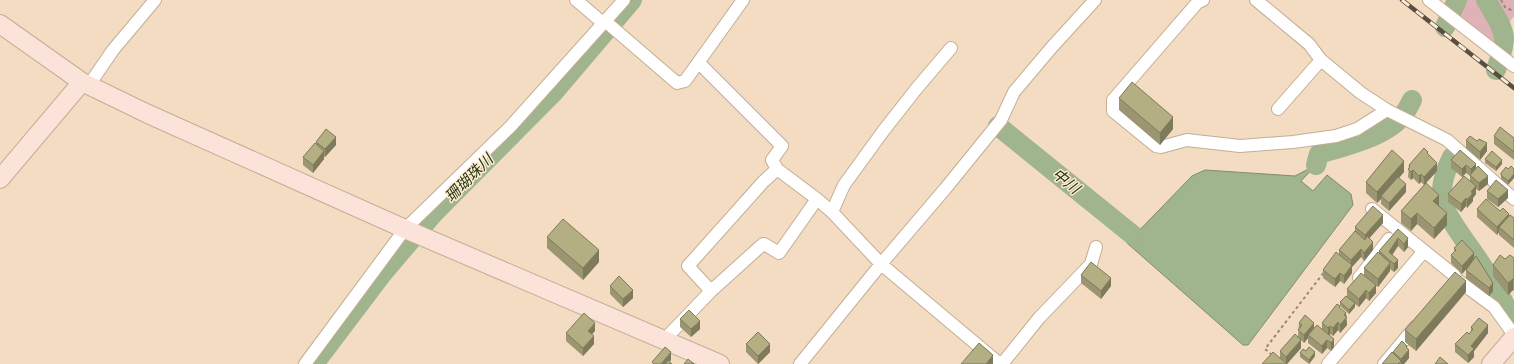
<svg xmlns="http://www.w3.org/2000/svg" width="1514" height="364" font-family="Helvetica,'Noto Sans JP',sans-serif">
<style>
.green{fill:#deb2b7}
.water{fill:#a0b48d;stroke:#808c6e}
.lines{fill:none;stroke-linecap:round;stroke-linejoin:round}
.river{stroke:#a0b48d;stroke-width:20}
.street-casing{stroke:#c3ad95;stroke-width:14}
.secondary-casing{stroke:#c3ad95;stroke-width:20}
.path{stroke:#978875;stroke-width:2;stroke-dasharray:3 3;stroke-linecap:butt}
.street{stroke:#fff;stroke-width:12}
.secondary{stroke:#fbe3da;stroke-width:18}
.rail-casing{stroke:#594e41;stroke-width:4.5}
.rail{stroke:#fcead5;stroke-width:3;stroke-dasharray:9;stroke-linecap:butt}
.wall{fill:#9b9671}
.shaded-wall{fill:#7e7a5c}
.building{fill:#b4ae83;stroke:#7e7a5c}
.labels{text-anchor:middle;stroke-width:3;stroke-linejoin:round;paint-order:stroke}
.water-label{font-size:15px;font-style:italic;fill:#23360b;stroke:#fcead5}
</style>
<rect width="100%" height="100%" fill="#f3dcc2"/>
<path class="green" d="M1460,0h54v16l-9,12 -5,19 -46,-35z"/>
<path class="water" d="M1316,165l-15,16 12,10 14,-16 24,19 2,11 -105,140h-5l-116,-102 65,-67 13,-6 90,6z"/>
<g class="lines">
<path class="river" d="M1486,0c6,11 17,25 18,38 0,11 -5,22 -8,32
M1445,27l12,-27
M998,126l136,110
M1452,157c-7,14 -13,30 -9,47 4,14 27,43 36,57 12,18 23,38 34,58
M1316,165l3,-11c26,-8 68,-17 85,-40 3,-4 6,-10 8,-14
M314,364l68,-90 51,-60 120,-121 79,-93"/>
<g class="street-casing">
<path id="street" d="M576,0l27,23
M1203,0l-6,3 -84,97v11l43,35 5,1 26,-7 53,6 53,-4 43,-6 21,-7 30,-19
M1256,0l53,44 12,16 40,33 26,17 60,30 67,59
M1429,0l85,66
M605,21l72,62 8,-2 58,-81
M699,63l83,83 -10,14 5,9 40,30 15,13 49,52 119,100
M89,85l24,-35 42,-50
M1278,109l43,-49
M1372,209l82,66 2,4 38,28 20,28
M832,212l12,-27 40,-55 33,-42 34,-40
M1359,278l30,-39
M711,291l-23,-25 75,-84 14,-13
M664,340l47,-49 52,-47h1l15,9 38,-54
M305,364l100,-135 106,-103 113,-126
M800,364l81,-100 64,-75 56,-69 13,-28 38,-45 43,-47
M1002,364l37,-46 52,-54 5,-17
M1328,364l96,-113
M1384,364l31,-37"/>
</g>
<g class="secondary-casing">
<path id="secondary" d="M0,24l82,58 66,32 257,115 315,135
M0,179l82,-97
M1491,364l23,-27"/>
</g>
<path class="path" d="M1501,0l4,7 6,3 3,-2
M1272,355l-7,-6 60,-78"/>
<use href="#street" class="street"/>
<use href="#secondary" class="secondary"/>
<g class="rail-casing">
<path id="rail" d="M1402,0l112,88"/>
</g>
<use href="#rail" class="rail"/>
</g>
<path class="wall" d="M1119,98l54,31 -13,16 -41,-35z
M1494,136l20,2v22l-20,-16z
M1466,140l21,11 -7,9 -14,-12z
M316,142l20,3 -11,12 -1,-1v3l-11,14 -10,-8v-8l13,-13z
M1428,154l9,17 -11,12 13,23 8,19 -13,14 -17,-15 -6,7 -10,-8v-12l23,-26 -3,-3 -2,2 -6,-6 -2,2 -3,-3 1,-12z
M1485,159l17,5 -6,7 -11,-8z
M1451,160l25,8 12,16 -9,7 -3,-2v5l-3,4v3l-6,7 -1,-2 -5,6 -13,-10v-8l22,-13v-5l-4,-3 -4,4 -11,-9z
M1508,169v16l-7,-6v-6z
M1404,172l-5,6 7,14 -17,19 -8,-7v-5l-4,4 -11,-10v-11z
M1487,191l21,7 -10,9 -11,-8z
M1477,209l23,2 9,5 5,2v30l-15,-13v-3l-2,3 -20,-18z
M1383,223l-14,15 4,12 -9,11 -3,-4 -9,10v6l-8,11 -4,-3 -5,6 -12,-9v-8l16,-15v-5l16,-18v-5z
M1398,229l10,18 -4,5 -6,-6 -6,9 6,13 -4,4 -4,-3v2l-12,16 -2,-1v7l-7,8 -3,-3 -7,9 -4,-3v3l-6,7 -9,-8v-4l7,-5v-8l17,-14v-7l15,-15v-2z
M547,237l52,25 -16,18 -36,-32z
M1454,248l20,10 19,33 -4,5 -23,-18v-8l1,-2 -5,6 -11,-11v-8l3,-3z
M1514,258v33l-1,-1 -5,5 -15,-19v-11l12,-6z
M1081,275l30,11 -10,13 -20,-16z
M610,286l23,12 -10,9 -13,-13z
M1466,292l-50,59 -11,-9v-12z
M1340,308l6,8 1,9 -7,8 -2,-3 -5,6 -3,-2 -1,1 5,12 -3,4 -4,-3 -5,6 -14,-11v-5l-4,5 -3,-3v8l-14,16 -7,-6v-7l18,-14 1,-14 15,5 8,1v-6z
M680,319l20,10 -9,8 -11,-10z
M1471,327l17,6 -14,18v6l-6,6 -13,-11v-8l16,-12z
M595,331l-4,3 3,10 -11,12 -17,-15v-8z
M746,344l24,8 -12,12 -12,-12z
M1407,349l2,9 -5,6h-22l11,-11v-1z
M1306,351l9,5 -6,8 -9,-7v-4z"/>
<path class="shaded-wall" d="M1173,117v12l-13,16v-12z
M336,137v8l-11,12v-8z
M1487,143v8l-7,9v-8z
M324,151v8l-11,14v-8z
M1502,160v4l-6,7v-4z
M1404,161v11l-22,25 -1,-1v3l-4,4v-11z
M1437,163v8l-13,14v-8z
M1476,164v8l-5,5v-8z
M1466,165v8l-4,4v-8z
M1413,170v8l-2,2v-8z
M1421,174v8l-2,2v-8z
M1514,174v4l-6,7v-4z
M1488,176v8l-9,7v-8z
M1406,184v8l-17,19v-8z
M1476,186v8l-3,4v3l-6,7v-8l4,-8z
M1508,190v8l-10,9v-8z
M1439,195v12l-6,-6z
M1466,198v8l-5,6v-8z
M1417,213v11l-6,7v-12z
M1447,213v12l-13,14v-11z
M1509,214v8l-10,5v5l-2,3v-8z
M1383,215v8l-18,20v-8z
M1398,238v8l-9,14v-8z
M1408,238v9l-4,5v-8z
M1373,242v8l-9,11v-8z
M1361,249v8l-9,10v6l-8,11v-8l7,-9v-7z
M599,250v12l-16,18v-12z
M1474,253v8l-12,13v-8z
M1398,260v8l-4,4v-8z
M1390,263v8l-12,16v-8z
M1340,273v8l-5,6v-8z
M1111,278v8l-10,13v-8z
M1513,279v11l-5,5v-12z
M1466,281v11l-50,59v-12z
M1493,283v8l-4,5v-8z
M1376,285v8l-7,8v-8z
M633,290v8l-10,9v-8z
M1366,290v8l-7,9v-8z
M1355,303v4l-6,7v-4z
M1346,313l1,12 -7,8v-8l4,-10z
M700,321v8l-9,8v-8z
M1338,322v8l-5,6v-8z
M595,323v8l-7,8v-8z
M1314,323v8l-6,4v3l-4,5v-8z
M1488,325v8l-14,18v6l-6,6v-8l3,-9z
M1330,326v8l-2,2v-8z
M594,336v8l-11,12v-8z
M1334,339v8l-3,4v-8z
M1301,340v8l-14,16h-1v-7z
M1327,340v8l-5,6v-8z
M770,344v8l-12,12v-8z
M1407,346v6l2,-2v8l-5,6h-3v-5l5,-12z
M671,352v8l-3,4h-7z
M1315,352v4l-6,8v-4z
M993,355v9h-7z"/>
<path class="building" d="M1132,82l41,35 -13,16 -41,-35z
M1500,127l14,11v14l-20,-16z
M326,129l10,8 -11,12 -9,-7z
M1470,136l7,5 2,-2 8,4 -7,9 -14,-12z
M315,143l9,8 -11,14 -10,-8z
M1424,148l4,4 -1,1 10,10 -13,14 -3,-3 -2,2 -6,-6 -2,2 -3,-3 2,-2 -1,-2z
M1392,150l12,11 -27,31 -11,-10z
M1460,150l16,14 -5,5 -5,-4 -4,4 -11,-9z
M1492,151l10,9 -6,7 -11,-8z
M1478,166l10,10 -9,7 -9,-8z
M1511,166l3,3v5l-6,7 -7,-6v-2l5,-6 2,2z
M1464,176l12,10 -5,6 2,1 -6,7 -1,-2 -5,6 -13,-10z
M1398,177l8,7 -17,19 -8,-7z
M1496,180l12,10 -10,9 -11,-8z
M1426,183l13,12 -6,6 14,12 -13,15 -17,-15 -6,6 -10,-8z
M1486,199l14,12 3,-3 6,6 -12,13 -20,-18z
M1373,206l10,9 -18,20 -10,-8z
M1510,215l4,3v22l-15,-13z
M563,219l36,31 -16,18 -36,-31z
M1398,229l10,9 -4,6 -6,-6 -9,14 9,8 -4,4 -15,-13z
M1355,231l10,9 2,-4 6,6 -9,11 -3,-4 -10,11 -12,-10z
M1462,240l12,13 -12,13 -11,-11 5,-5 -2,-2z
M1336,252l16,13 -8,11 -4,-3 -5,6 -12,-9z
M1378,252l12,11 -12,16 -14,-11z
M1500,255l5,4 5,-4 4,3v22l-1,-1 -5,4 -15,-18z
M1476,256l17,27 -4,5 -23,-18z
M1091,262l20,16 -10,13 -20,-16z
M1455,272l11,9 -50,58 -11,-9z
M1361,273l15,12 -7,8 -3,-3 -7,9 -12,-10z
M619,276l14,14 -10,9 -13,-13z
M1346,296l9,7 -6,7 -9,-8z
M1337,304l3,2 -1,1 7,6 -2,2 3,2 -7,8 -2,-3 -5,6 -3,-2 -2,2 -6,-5z
M689,310l11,11 -9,8 -11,-10z
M584,313l11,10 -7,8 6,5 -11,12 -17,-15z
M1305,315l9,8 -10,12 -6,-5 4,-5 -3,-2z
M1479,318l9,7 -17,21 3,3 -6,6 -13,-11 12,-12 2,2 4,-5 -2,-2z
M1317,325l17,14 -3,4 -4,-3 -5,6 -14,-11z
M758,332l12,12 -12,12 -12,-12z
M1295,334l6,6 -15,17 -6,-6z
M1402,341l5,5 -1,1 3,3 -8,9 -8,-7z
M979,343l14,12 -7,9h-25z
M665,347l6,5 -10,12h-7l-2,-2z
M1309,347l6,5 -6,8 -9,-7 3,-4 3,2z
M1273,352l14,12h-25z
M1392,352l9,9 -3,3h-16z
M1440,357l8,7h-13z
M688,359l6,5h-10z
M668,360l4,4h-7z"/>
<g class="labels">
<g class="water-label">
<text transform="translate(469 178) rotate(-45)" y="5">珊瑚珠川</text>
<text transform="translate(1066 181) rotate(39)" y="5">中川</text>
</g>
</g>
</svg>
